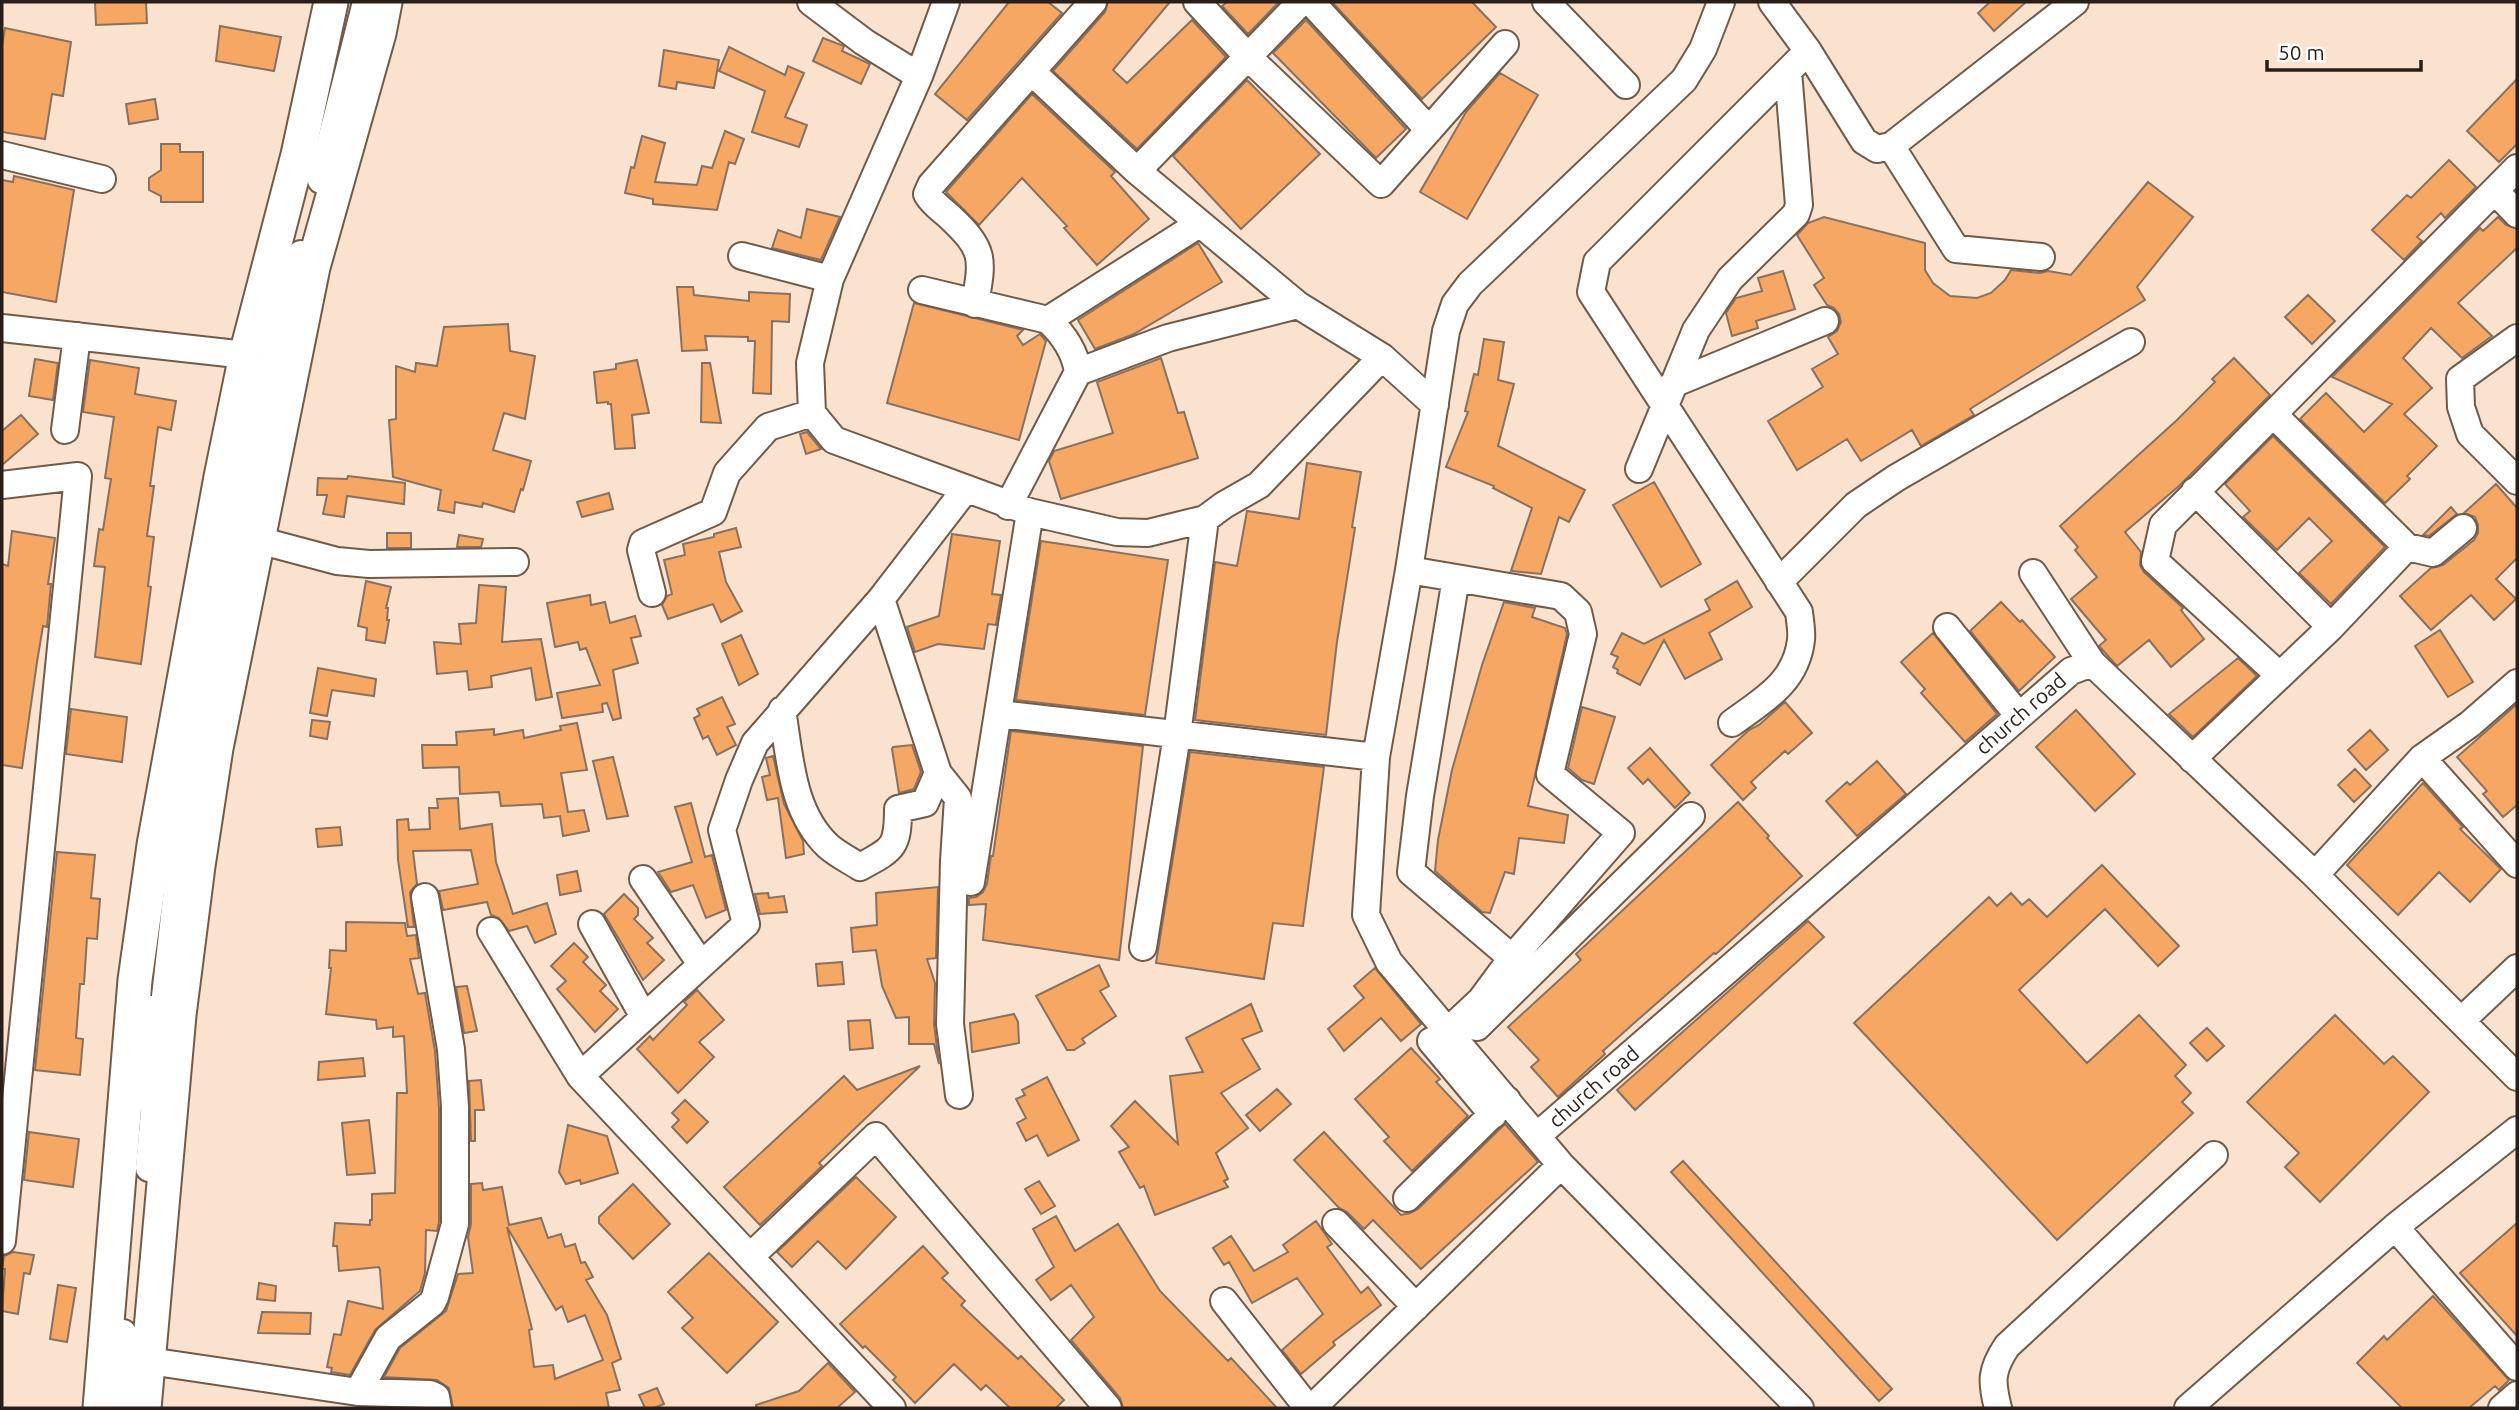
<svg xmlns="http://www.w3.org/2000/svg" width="2519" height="1410" font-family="Ubuntu,sans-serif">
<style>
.building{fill:#f7a764;stroke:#887160;stroke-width:2;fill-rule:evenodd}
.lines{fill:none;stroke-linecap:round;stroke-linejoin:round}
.minor-casing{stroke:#705a49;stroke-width:30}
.major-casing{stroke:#705a49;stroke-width:37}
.minor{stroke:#fff;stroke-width:26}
.major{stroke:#fff;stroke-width:33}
.labels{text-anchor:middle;stroke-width:5;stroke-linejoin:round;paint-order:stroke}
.street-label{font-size:21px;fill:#291f18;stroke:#fff}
</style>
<rect width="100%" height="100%" fill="#fbe2ce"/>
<path class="building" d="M95,2h51l1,21 -51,2z
M1009,2h39l14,11 -95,107 -32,-26z
M1108,2h62l-57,68 14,13 65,-63 34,37 -89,92 -84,-78 52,-59z
M1227,2h52l-31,32 -26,-28z
M1332,2h140l24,25 -74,72z
M1990,2h36l-32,29 -16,-18z
M1306,20l100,109 -30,29 -103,-105z
M220,26l61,11 -7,34 -58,-10z
M5,28l66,14 -8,54 -11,-2 -7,45 -43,-7v-87z
M823,38l21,8 -2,5 28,13 -9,20 -48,-23z
M729,47l56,28 3,-9 16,7 -19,44 22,8 -8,22 -47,-15 13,-41 -46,-20z
M664,50l55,10 -5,28 -37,-6 -1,7 -17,-3z
M1500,73l38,22 -71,124 -47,-27 46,-80z
M2517,79v65l-18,18 -32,-31z
M1247,80l73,74 -79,75 -68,-73z
M1032,94l83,78 -4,4 38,43 -52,46 -33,-37 3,-2 -45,-48 -43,47 -33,-33z
M155,99l3,20 -29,5 -3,-20z
M725,131l19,8 -9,25 -6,-2 -12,48 -64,-6v-5l-28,-6 6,-26 3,1 8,-32 23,7 -10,39 42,3 5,-19 10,2z
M161,144h19v8h23v50h-42v-6l-12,-6v-12l12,-8z
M2449,160l27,27 -31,31 -4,-5 -24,24 5,4 -18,19 -32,-30 35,-35 4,3z
M14,176l60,14 -18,112 -54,-10v-112l11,2z
M2148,182l45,35 -56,70 8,13 -175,109 4,6 -53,31 -9,-16 -51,31 -14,-22 -50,31 -29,-49 55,-34 -11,-18 26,-15 -10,-17 9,-6 4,-9 -2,-8 -5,-6 -7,-3 -13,-20 10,-7 -27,-43 11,-12 16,-6 101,26v27l8,13 17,13 27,2 14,-5 14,-13 6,-10 29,3 8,-2 23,4z
M807,209l33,8 -19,43 -49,-12 6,-18 23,8z
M2498,217l8,8 11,4v19l-59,55 34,33 -30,22 -31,-30 -28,30 29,30 -28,26 33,32 -30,30 3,3 -25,24 -85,-84 26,-26 38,39 28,-28 -60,-27 148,-149 3,3z
M1198,243l24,39 -88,52 -39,15 -17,-29z
M1783,271l12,38 -39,12 2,7 -26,8 -6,-23 10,-15 26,-7 -4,-13z
M677,287h16l1,8 55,6v-9l41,2 -1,28 -17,-1 -1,73 -18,-1 2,-52h-7v-4l-43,-1 2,14 -25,1z
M2308,295l27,26 -23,23 -27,-27z
M914,303l109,27 -6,6 6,9 17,-11 6,7 -27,99 -132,-37z
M508,324l2,27 25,5 -10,63 -21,-6 -11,37 38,11 -8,29 -2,-1 -7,23 -31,-9 -1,4 -27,-5 -1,11 -16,-3 3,-20 -48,-13 -4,-57 7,-1v-53l19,6 1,-9 21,3 7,-39z
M1484,339l20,3 -6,38 16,4 -16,62 87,44 -16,32 -10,-5 -18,57 -30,-3 21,-63 -39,-20 1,-2 -48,-19 22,-55 -3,-1 9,-37 4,1z
M1161,358l17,55 6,-1 14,46 -137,41 -12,-38 5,-10 59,-18 -16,-51z
M2234,358l36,37 -91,91 -54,46 16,20 -1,13 4,7 39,36 -2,2 23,29 -33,28 -22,-27 -32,26 -18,-20 7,-6 -35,-41 26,-22 -22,-27 3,-3 -18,-21 117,-106 38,-38 -3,-3z
M35,359l23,4 -5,37 -24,-4z
M90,360l49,8 -4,26 41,7 -5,29 -13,-3 -8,59h4l-7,50 7,1 -6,49 3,1 -10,77 -46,-7 10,-90 -11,-1 5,-37 4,1 8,-51 -6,-1 9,-61 -31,-5z
M637,360l12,53 -17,2 3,33 -20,1 -4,-45h-3v-2l-11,1 -3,-31 22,-3v-5z
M702,363h8l11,60 -20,-1z
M21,415l17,19 -36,31v-34z
M807,432l14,17 -15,5 -6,-20z
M2273,436l112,111 -54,57 -32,-31 33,-32 -23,-23 -32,32 -34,-33 7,-6 -25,-27z
M1307,463l54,9 -9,55 3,1 -18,114 -11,93 -131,-15 20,-158 22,4 10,-55 52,8z
M348,476l57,7 -1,21 -57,-8 -3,21 -21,-3 4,-19h-10l1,-17 29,1z
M1654,482l47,82 -40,23 -48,-82z
M2496,484l21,24v50l-21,21 20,20 -22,21 -23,-25 -40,35 -31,-34 31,-28 12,-3 31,-25 4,-7v-8l-3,-8 -11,-4z
M609,493l4,16 -31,8 -5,-15z
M2451,507l6,7 -28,22 -6,-1z
M736,528l5,19 -22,5 7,30 16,29 -21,11 -8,-18 -45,15 -6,-14 5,-9 5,-2 -8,-34 21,-5 -2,-11 31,-7v-3z
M12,531l43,7 -7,46h3l-4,43 -4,-1 -6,36 -15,106 -20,-3v-201l6,2z
M387,533h24v15h-24z
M952,534l48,7 -8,53 9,1 -5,30 -8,-1 -4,25 -46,-5 -23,8 -8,-25 32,-11z
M459,535l24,4 -2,8h-24z
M1041,541l127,19 -23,155 -129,-15z
M366,581l25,6 -5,21h2l-1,12h2l-4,23 -19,-3 1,-12 -9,-2z
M1737,581l15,26 -43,26 13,26 -37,20 -21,-39 -24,45 -23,-12 1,-3 -5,-3 5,-10 -7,-3 11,-21 22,11 66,-34 -5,-10z
M479,585l27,2 -4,55 39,-3 11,58 -16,3 -5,-32 -40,8 1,11 -23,3 -2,-19 -30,3 -3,-32 27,2 -2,-20 17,-1z
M590,595l1,10 14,-3 5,21 25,-7 6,20 -10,2 7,25 -25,7 8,48 -8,2 -6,-17 -5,1 1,8 -41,6 -5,-25 43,-8 -14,-37 -6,2 -2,-8 -23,5 -8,-44z
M1504,602l31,6 -3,9 33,11 2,6 -39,172 40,9 -4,28 -45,-5 -5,36 -9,-2 -15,41 -8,-1 -47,-41 3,-31 14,-70 30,-105z
M2001,602l19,20 2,-2 33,37 -36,34 -49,-60z
M2440,630l33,52 -25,15 -33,-51z
M1933,633l64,81 -32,28 -44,-49 4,-4 -24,-27z
M741,635l17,39 -19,11 -17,-41z
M2238,658l19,18 -64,61 -24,-23z
M318,668l58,11 -2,17 -42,-6 -5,26 -17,-3z
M722,697l13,27 -8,3 9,18 -19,10 -9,-19 -5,3 -9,-21 6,-3 -3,-6z
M1785,702l27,31 -24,21 -3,-3 -34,31 5,6 -13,12 -32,-35 38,-35 10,-5z
M2517,704v101l-14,12 -20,-23 4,-3 -30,-34z
M1582,707l33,10 -21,67 -12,-4 -14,-12z
M71,709l56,8 -5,45 -56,-8z
M2076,710l59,64 -40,37 -59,-64z
M312,720l18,2 -3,17 -17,-3z
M577,723l10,47 -26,3 7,39 16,-2 5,21 -26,5 -3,-20 -16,2 -2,-14 -41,2 -2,-14 -39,2 -1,-27 -36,1 -1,-23h35l-1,-13 38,-3v6l29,-5 1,8 37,-8 -1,-4z
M2370,730l18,20 -22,20 -18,-20z
M1011,731l132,15 -24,214 -136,-20 3,-36 -17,1v-7l7,-1 7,-5 4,-8 4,-28h2z
M912,745l9,27 -7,17 -15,4 -7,-44 1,-2z
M1650,748l40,45 -15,15 -27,-29 -5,5 -15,-16z
M1190,752l134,15 -21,159 -30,-3 -9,56 -108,-16z
M773,756l11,48 19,37 1,13 -18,4 -8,-60 -11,2 -5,-23 8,-2 -4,-17z
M613,757l15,59 -21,3 -14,-58z
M1877,761l29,33 -49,42 -31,-35 21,-19 3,3z
M2355,769l16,17 -17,16 -16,-17z
M2423,783l40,44 -3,2 41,40 -31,33 -31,-30 -41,43 -51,-50z
M458,798l2,31 32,-5 4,38 17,52 34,-11 9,31 -21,9 -8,-17 -18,5 -10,-13 -8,-3 -4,-13 -44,8 -4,-19 39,-7 -7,-34 -58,1 4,33 -7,8 4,35h-6l-10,-67 -1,-40 11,-1 1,11 21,-1 -1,-21h9l-1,-9z
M1738,802l31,34 -2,2 35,38 -86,78 -2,-1 -81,71 -30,27 2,3 -47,43 -27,-30 8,-7 -31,-33 73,-67 -5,-6z
M691,803l14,54 7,-2 14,55 -20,8 -13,-33 -22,7 -13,-20 34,-10 -17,-55z
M340,827l2,18 -24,2 -2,-18z
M57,852l38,3 -4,43 9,1 -3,40 -10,-1 -3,46h-4l-4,54 7,1 -3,36 -45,-5z
M2102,865l77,81 -21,20 -53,-57 -86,81 68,73 52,-48 47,50 -11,11 16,17 -9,9 11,11 -136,127 -203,-217 135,-126 8,9 14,-13 11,12 7,-6 18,18z
M577,871l4,20 -21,4 -3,-20z
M938,887l-2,71 -9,1 8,24 -1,41 5,40 -5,-20h-25v-27l-13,1 -14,-32 -6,-36 -23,2 -2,-24 26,-3 -1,-32z
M768,893l1,5 15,-2 3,16 -27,2 -5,-20z
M624,894l14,14v7l-4,4 19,19 -6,5 17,17 -21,20 -39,-66z
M1808,921l16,16 -189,173 -18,-20z
M346,922l59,1 2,13 9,-1 3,23 -9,1 8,35 7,-1 10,58 4,57v114l-2,9 -11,-1 -1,43 -5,18 -45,39 -25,45 -19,-3 1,-4 -5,-1 7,-33 7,1 7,-34 35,8 -3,-39 -1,-3 -40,4 -2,-25h-4l2,-23 35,2v-5h2v-26l23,-1 2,-100h10l-3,-57 -11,1v-10l-16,2 -1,-9 -50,-6 5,-46h-2l1,-18 16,1z
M574,943l14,14 -5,5 23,23 -6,6 18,18 -23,23 -38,-43 9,-8 -15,-15z
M842,962l2,22 -26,2 -2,-22z
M1099,965l10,21 -9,5 16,25 -34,23 3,4 -11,7h-7l-31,-54z
M1375,968l46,56 -20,17 -20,-23 -37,33 -16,-22 36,-31 -10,-12z
M467,986l10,45 -13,2 -8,-46z
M697,990l27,30 -25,22 15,15 -36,36 -41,-44 13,-13 3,4 34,-35 -3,-3z
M1251,1004l11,27 -20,8 18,30 -39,24 27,35 -32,25 12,26 -4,2 4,6 -73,28 -11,-29 -4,2 -21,-36 10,-5 -18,-21 24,-25 43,43 -8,-68 33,-4 -17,-34z
M1014,1014l4,8 1,21 -47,9 -2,-29z
M2335,1015l49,49 9,-8 36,36 -109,110 -35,-35 14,-14 -52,-51z
M870,1020l3,28 -23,2 -2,-29z
M2207,1028l17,18 -17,15 -17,-18z
M1411,1048l29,31 -4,3 32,34 -56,55 -28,-30 5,-4 -34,-38z
M363,1058l2,18 -47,4 1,-18z
M920,1066l-101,97 3,3 -62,59 -36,-38 120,-111 13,14z
M1047,1077l32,63 -31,16 -11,-21 -11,6 -9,-18 9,-5 -10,-19 9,-4 -3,-5z
M481,1080l3,30h-9v31h-4l-2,-60z
M1277,1089l14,15 -31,27 -14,-16z
M685,1100l23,22 -21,21 -15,-16 7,-7 -7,-7z
M369,1120l6,53 -28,2 -5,-52z
M1505,1124l33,38 -117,107 -48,-49 -9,9 -17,-17 -8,-4 -45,-48 30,-28 77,83 9,-2 8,-4z
M568,1125l39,11 11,37 -37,11 -1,-4 -14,4 -7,-12z
M29,1132l50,7 -6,48 -49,-7z
M1683,1161l209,228 -13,12 -208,-229z
M856,1177l40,40 -50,52 -28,-28 -26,26 -15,-15z
M1039,1181l16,25 -14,8 -16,-25z
M482,1183l1,7 19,-3 7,38 32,-7 7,20 13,-4 4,13 10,-3 6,19 4,-1 8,15 -7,3 21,35 14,44 -9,4 8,27 -14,3 3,15h-156l-4,-20 -12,-8 -53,-3 16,-29 46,-37 12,-37 15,-1 -5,-36 3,-13v-40zM507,1227l49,83 6,-4 6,16 17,-7 18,45 -48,19 -2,-14 -19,2 -5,-37 3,-1z
M633,1184l37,40 -37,35 -34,-36v-6z
M1056,1216l19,35 43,-27 42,67 68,70 3,-3 46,50h-154l-3,-10 -49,-58 23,-23 -23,-32 -20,15 -15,-20 18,-13 -21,-38z
M1316,1221l16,23 -5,3 34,46 7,-6 13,18 -48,37 2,3 -34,29 -19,-24 41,-36 -26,-36 -45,25 -23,-41 -5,3 -11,-17 18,-12 23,35 34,-19 -5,-7z
M2517,1223v113l-57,-63z
M923,1246l25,27 -6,5 23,23 -4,4 57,54 3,-3 43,44 -8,8h-46l-24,-23 -5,5 -27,-26 -39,39 -22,-23 3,-3 -31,-31 -2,2 -23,-24z
M13,1252l21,3 -4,19 -6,-1 -6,41 -16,-3 3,-42h-3l2,-13z
M709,1253l69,69 -51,51 -45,-45 11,-10 -25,-26z
M259,1283l17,3 -1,15 -18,-2z
M58,1285l18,3 -9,54 -17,-3z
M2433,1296l76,84 -10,10 -4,-4 -26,22h-67l-45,-45 27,-27 3,4z
M262,1312l49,1 -1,21 -52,-1z
M828,1363l27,29 -18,16h-81v-3l43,-14z
M657,1388l7,16 -10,4h-9l-6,-13z"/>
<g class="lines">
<g class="minor-casing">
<path id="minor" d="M811,2l53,40 55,34
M946,2l-27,74 -89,203 -20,84 2,50 22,27 196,72 87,20 31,1 57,-14 19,-14 35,-20 123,-128
M1197,2l51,55 133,127 124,-140
M1311,2l118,128
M1546,2l80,83
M1721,2l-18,47 -19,31 -214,204 -15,20 -9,27 -37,239 -33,187 -10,158 23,47 172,203 239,243
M1772,2l36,49 56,90 13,8 14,-3 65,103 85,8
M1032,72l105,99 164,-169
M1891,146l184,-144
M2,155l100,24
M1137,171l161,134 84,52 53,48
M321,180l45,-178
M2495,191l22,23
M742,256l88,23
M922,290l126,30c16,15 27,31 30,52
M975,304c8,-46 10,-54 -25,-87 -9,-8 -17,-13 -23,-23l4,-9 162,-183
M1048,320l151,-96
M2,328l244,27
M2517,338l-57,41 1,28 9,27 47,47
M1673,384l152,-63
M2274,415l133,132
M65,430l12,-94
M1639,469l57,-139 34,-51 66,-65 3,-9 -11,-134
M2,485l76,-9 -76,765
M2195,491l136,136
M1008,506l70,-134 90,-34 130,-33
M258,540l79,21 32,3 146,-2
M1409,570l152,26 17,16 5,22 -33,140 71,59 -109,125 -31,42 -32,30
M2033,573l59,90
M1456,578l-36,218 -9,76 101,86
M1779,582l77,-77 40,-27 235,-136
M652,593l-11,-43 2,-7 70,-31 14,-39 41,-46 44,-14
M881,599l57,174 20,25 -4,63 -4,163 9,71
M1947,627l72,89
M2279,675l-124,-114 8,-36 354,-357
M782,710c8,46 9,101 46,136 9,8 21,14 32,21 33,-18 38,-19 38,-58l27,-6 13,-30
M999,714l377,43
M1732,723c31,-23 64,-40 69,-83 1,-9 -1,-19 -2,-28l-208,-320 6,-30 211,-211
M2422,758l95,106
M2192,759l139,-132 76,-80 26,6 30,-25
M2315,875l107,-117 48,-34 47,-41
M643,879l58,85
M971,882l59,-370
M592,924l52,93
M491,931l89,145 312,332
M1143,947l34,-212 28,-216
M2461,1021l56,-53
M1477,1027l214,-211
M161,1032l18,-160 14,-91 71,-378 37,-149
M1431,1041l62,74
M580,1076l166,-152 -24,-94 17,-50 16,-37 126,-144 84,-109
M143,1096l8,-87
M1538,1135l533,-464 21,-8 223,212 202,202
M149,1168l8,-91
M1407,1198l100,-98
M1336,1223l80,84
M2395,1227l122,140
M751,1256l125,-120 232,272
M1224,1301l84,107
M149,1361l209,31 30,-54 44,-35 3,-6 20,-73v-117l-4,-58 -26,-152
M358,1392l72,2 6,3 2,11
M117,1408l6,-75
M1312,1408l249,-243
M1998,1408c-7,-27 -7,-38 9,-62l207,-191
M2188,1408l207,-181 122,-97
M2502,1408l15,-13"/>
</g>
<g class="major-casing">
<path id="major" d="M100,1408l35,-428 19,-135 67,-368 25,-122 52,-200 33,-153
M144,1408l35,-393 19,-149 18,-118 97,-481 66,-234 6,-31"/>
</g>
<use href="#minor" class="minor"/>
<use href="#major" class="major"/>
</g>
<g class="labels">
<g class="street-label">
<text transform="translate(2021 714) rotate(-41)" y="7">church road</text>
<text transform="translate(1594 1087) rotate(-41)" y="7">church road</text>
</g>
</g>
<rect width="2519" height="1410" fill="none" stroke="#291f18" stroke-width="7"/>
<path d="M2267 60v10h154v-10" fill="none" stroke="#291f18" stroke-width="3.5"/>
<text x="2278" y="60" font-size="21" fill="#291f18" stroke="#ffffff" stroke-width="5" paint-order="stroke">50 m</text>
</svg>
